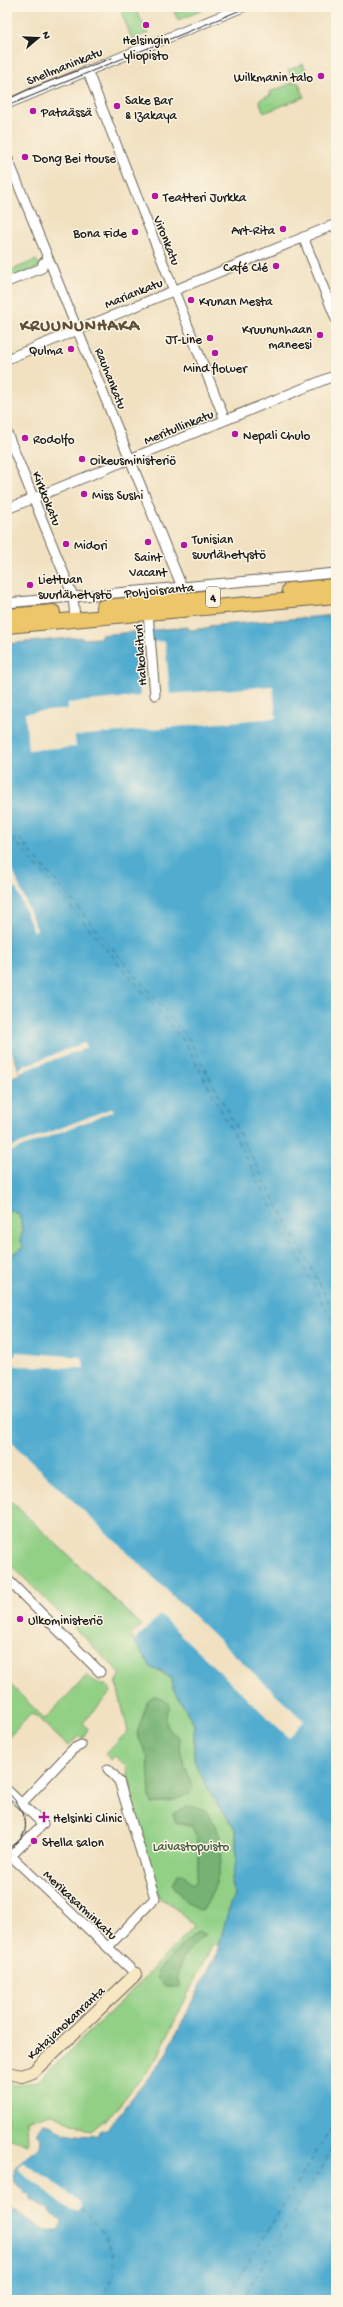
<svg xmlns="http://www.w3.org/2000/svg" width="343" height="2307" font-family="'Gochi Hand',sans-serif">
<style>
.green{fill:#92d086;stroke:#577651}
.forest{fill:#75b273;stroke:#486748}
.water{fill:#51accf;stroke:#366476}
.pier{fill:#f1e1c1}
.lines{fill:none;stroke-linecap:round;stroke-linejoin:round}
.ferry{stroke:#345d6d;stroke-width:1;stroke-dasharray:5 4;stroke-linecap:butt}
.street-casing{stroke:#676156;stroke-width:11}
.secondary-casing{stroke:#676156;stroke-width:14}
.primary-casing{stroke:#676156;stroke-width:16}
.street{stroke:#fff;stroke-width:9}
.secondary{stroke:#f7e8c3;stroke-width:12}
.primary{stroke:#ecc669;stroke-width:14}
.tram{stroke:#1c1c1c;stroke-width:1}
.poi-dot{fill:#b5179e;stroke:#fcf5e5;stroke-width:1.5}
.labels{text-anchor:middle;stroke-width:3;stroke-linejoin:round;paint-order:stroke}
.shield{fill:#fcf5e5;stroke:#5f5d58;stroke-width:1}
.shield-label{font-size:12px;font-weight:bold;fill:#1c1c1c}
.poi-label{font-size:13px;fill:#1c1c1c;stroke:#fcf5e5;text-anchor:start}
.street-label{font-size:13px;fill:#1c1c1c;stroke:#fcf5e5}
.park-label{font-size:13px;fill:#455b41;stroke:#fcf5e5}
.district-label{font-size:17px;font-weight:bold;letter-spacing:1px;fill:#5e4e36;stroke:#fcf5e5}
</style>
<rect width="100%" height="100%" fill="#fcf5e5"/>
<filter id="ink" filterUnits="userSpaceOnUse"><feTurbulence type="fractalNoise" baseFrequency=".025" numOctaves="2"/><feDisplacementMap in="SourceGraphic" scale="8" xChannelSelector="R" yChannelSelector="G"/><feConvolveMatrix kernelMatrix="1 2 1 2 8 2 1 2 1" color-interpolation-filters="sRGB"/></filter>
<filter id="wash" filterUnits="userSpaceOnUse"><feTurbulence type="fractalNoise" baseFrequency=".012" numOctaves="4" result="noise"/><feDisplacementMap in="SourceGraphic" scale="16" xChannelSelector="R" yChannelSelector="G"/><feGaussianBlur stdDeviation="0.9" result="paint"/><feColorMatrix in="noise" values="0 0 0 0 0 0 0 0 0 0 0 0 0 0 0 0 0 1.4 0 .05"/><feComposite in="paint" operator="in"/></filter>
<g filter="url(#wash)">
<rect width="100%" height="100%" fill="#f1e1c1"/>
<path class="green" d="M188,7h14l1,3 -25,10 -4,-8z
M130,9l7,3 11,21 -16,6 -11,-27z
M303,64l4,9 -15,6 -4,-9z
M295,82l4,1 5,14 -40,16 -5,-13 12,-5 -1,-3z
M36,260l5,6 -31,14 -3,-8z
M7,1209l12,5 4,16 -3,11 4,6 -17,11z
M7,1497l135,129 -7,17c9,15 22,28 37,36l1,9 21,36v35l19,39 23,32v32l-5,21 4,14 -5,7 -10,43 -7,-4 -51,104 -3,9 -47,58 -21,17 -41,-18 -23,8 1,23 -21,-6v-56l9,3 22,-4 84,-80 72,-75c-9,-8 -23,-26 -34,-26l-32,-108 3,-1 -4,-24 -12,-11 -4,4 -6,-6 23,-23 -12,-49 5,-8 -108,-107 -6,-2z
M87,1675l9,8c8,1 12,0 15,9l-28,31 5,6 -6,10 -3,-3 -11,10 -32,-30 -5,-2 -24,25v-58l38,38z"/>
<path class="forest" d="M154,1697c7,1 13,3 16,10 -8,13 -4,23 9,30l2,17 12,34 -4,6 -14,6 -23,4 -2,-6 -2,-40 -11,-25 11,-32z
M187,1806l13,2 8,4c4,8 10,17 12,25 5,26 -4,53 -18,74 -12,-3 -23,-16 -29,-27l5,-10 5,-1 8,11 5,-2c2,-20 5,-39 -5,-57l-14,-2 -3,-4v-5z
M199,1931l6,4c-14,9 -36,37 -24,52h-15l-8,-8 -1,-7 28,-30z"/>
<path class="water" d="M336,615v1685h-329v-94l37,24h14l4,-8 -13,-10 -1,-3 -16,-9 -3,-6 -5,-1c-2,-5 -8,-6 -10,-12 -4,-14 16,-29 26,-34l1,-9 -4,-4 7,-10c11,1 18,9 28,10 8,2 18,2 26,1l1,-4 9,-3 56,-70 52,-102 14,-52 5,-7 -4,-14 5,-21v-32l-23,-32 -15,-29 -4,-10v-35l-21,-36 -1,-9 -12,-9 -8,-1 -21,-33 11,-11 -135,-128v-239l17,-11 -4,-6 3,-11 -4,-16 -12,-5v-130l14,-5 -14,-35v-395l74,-7v2l20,-1v-3l87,-8 1,3 20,-2v-2z"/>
<path class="pier" d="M165,641l5,53 103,-8 3,32 -201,18 1,11 -48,3 -3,-37 43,-4v-6l72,-7 -4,-53z
M13,871l24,59 -3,2 -18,-44 -9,4v-6l6,-3 -4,-10z
M84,1043l2,5 -66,24 -1,-3 5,-3z
M112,1108l2,3 -107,42v-4z
M16,1352l66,5 2,11 -69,-2v-3l-8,-1v-7l8,1z
M7,1438l297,283 -15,17 -129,-123 -25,25 -4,-4 11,-11 -135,-128z
M22,2162l28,17 31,24 1,4 -3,5 -7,-1 -54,-42z"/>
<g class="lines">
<path class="ferry" d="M7,824l182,215 147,276
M7,831l178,211 151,286
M81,2209c17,13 34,37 33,60 -1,11 -9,22 -14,31
M225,2300l111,-180
M242,2300l94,-157"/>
</g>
</g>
<g filter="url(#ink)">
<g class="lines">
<g class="street-casing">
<path id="street" d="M87,70l138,350
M7,104l236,-97
M7,157l175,430
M303,237l33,82
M7,282l35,-14 1,-5 6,-3
M7,359l329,-135
M7,433l66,163 2,23
M7,509l329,-134
M7,603l329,-30
M148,613l7,82
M7,1579l93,93
M108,1769l11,12 36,117 -47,49
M7,1790l36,34 -32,32
M22,1803l51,-54 8,-4
M7,1858l4,-2 125,118"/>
</g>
<g class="secondary-casing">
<path id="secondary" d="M7,2073l15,3 11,-4 103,-98"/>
</g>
<g class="primary-casing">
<path id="primary" d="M289,590l47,-4
M103,607l101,-9
M7,616l46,-4
M7,626l329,-30"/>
</g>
<use href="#street" class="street"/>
<use href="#secondary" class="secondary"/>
<use href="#primary" class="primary"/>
<path class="tram" d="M7,100l22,-11 83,-31
M7,106l241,-99
M7,1792c19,17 30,43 0,57"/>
</g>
</g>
<g class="poi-dot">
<circle cx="146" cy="25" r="4"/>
<circle cx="321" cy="76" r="4"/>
<circle cx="117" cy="106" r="4"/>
<circle cx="33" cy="111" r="4"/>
<circle cx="25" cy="157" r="4"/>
<circle cx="155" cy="196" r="4"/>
<circle cx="283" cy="229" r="4"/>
<circle cx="135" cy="232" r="4"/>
<circle cx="276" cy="266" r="4"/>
<circle cx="191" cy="300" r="4"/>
<circle cx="320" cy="335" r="4"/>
<circle cx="210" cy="338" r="4"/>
<circle cx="71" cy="349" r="4"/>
<circle cx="215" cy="353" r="4"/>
<circle cx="235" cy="434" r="4"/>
<circle cx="25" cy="438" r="4"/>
<circle cx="82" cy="459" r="4"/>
<circle cx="84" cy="494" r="4"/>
<circle cx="148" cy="542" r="4"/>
<circle cx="66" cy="544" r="4"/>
<circle cx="184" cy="545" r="4"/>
<circle cx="30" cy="585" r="4"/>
<circle cx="20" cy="1619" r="4"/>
<path d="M42 1811h4v4h4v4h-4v4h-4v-4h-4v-4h4z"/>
<circle cx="34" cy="1841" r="4"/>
</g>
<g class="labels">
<rect class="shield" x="206" y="587" width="14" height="20" rx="3"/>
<g class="shield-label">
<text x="213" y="601">4</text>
</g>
<g class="poi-label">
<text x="146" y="44" text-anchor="middle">Helsingin<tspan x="146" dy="15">yliopisto</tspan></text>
<text x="313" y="81" text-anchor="end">Wilkmanin talo</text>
<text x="125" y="104">Sake Bar<tspan x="125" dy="15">&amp; Izakaya</tspan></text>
<text x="41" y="116">Pataässä</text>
<text x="33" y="162">Dong Bei House</text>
<text x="163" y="201">Teatteri Jurkka</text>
<text x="275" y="234" text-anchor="end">Art-Rita</text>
<text x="127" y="237" text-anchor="end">Bona Fide</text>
<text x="268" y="271" text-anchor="end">Café Clé</text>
<text x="199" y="305">Krunan Mesta</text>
<text x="312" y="333" text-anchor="end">Kruununhaan<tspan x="312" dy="15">maneesi</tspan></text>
<text x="202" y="343" text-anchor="end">JT-Line</text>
<text x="63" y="354" text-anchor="end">Qulma</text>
<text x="215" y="372" text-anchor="middle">Mind flower</text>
<text x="243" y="439">Nepali Chulo</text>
<text x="33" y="443">Rodolfo</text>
<text x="90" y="464">Oikeusministeriö</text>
<text x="92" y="499">Miss Sushi</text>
<text x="192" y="543">Tunisian<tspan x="192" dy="15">suurlähetystö</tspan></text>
<text x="74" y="549">Midori</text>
<text x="148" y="561" text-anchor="middle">Saint<tspan x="148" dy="15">Vacant</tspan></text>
<text x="38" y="583">Liettuan<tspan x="38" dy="15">suurlähetystö</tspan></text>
<text x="28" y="1624">Ulkoministeriö</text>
<text x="53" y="1822">Helsinki Clinic</text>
<text x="42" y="1846">Stella salon</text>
</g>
<g class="street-label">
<text transform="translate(64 65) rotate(-22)" y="5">Snellmaninkatu</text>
<text transform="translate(168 240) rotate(68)" y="5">Vironkatu</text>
<text transform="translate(133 292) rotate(-22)" y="5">Mariankatu</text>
<text transform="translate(112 378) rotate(68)" y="5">Rauhankatu</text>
<text transform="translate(178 426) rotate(-22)" y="5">Meritullinkatu</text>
<text transform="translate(48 498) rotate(68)" y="5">Kirkkokatu</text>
<text transform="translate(159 589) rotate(-5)" y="5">Pohjoisranta</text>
<text transform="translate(139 655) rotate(-94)" y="5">Halkolaituri</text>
<text transform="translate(81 1904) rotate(43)" y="5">Merikasarminkatu</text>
<text transform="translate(65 2022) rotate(-43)" y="5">Katajanokanranta</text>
</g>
<g class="park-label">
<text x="191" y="1850">Laivastopuisto</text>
</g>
<g class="district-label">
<text x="80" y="330">KRUUNUNHAKA</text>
</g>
</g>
<rect width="343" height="2307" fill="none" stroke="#fcf5e5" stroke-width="24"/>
<g transform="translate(38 38) rotate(71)" stroke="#fcf5e5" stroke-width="3" paint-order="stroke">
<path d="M0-3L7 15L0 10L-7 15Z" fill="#1c1c1c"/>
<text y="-6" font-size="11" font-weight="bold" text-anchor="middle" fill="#1c1c1c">N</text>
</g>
</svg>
